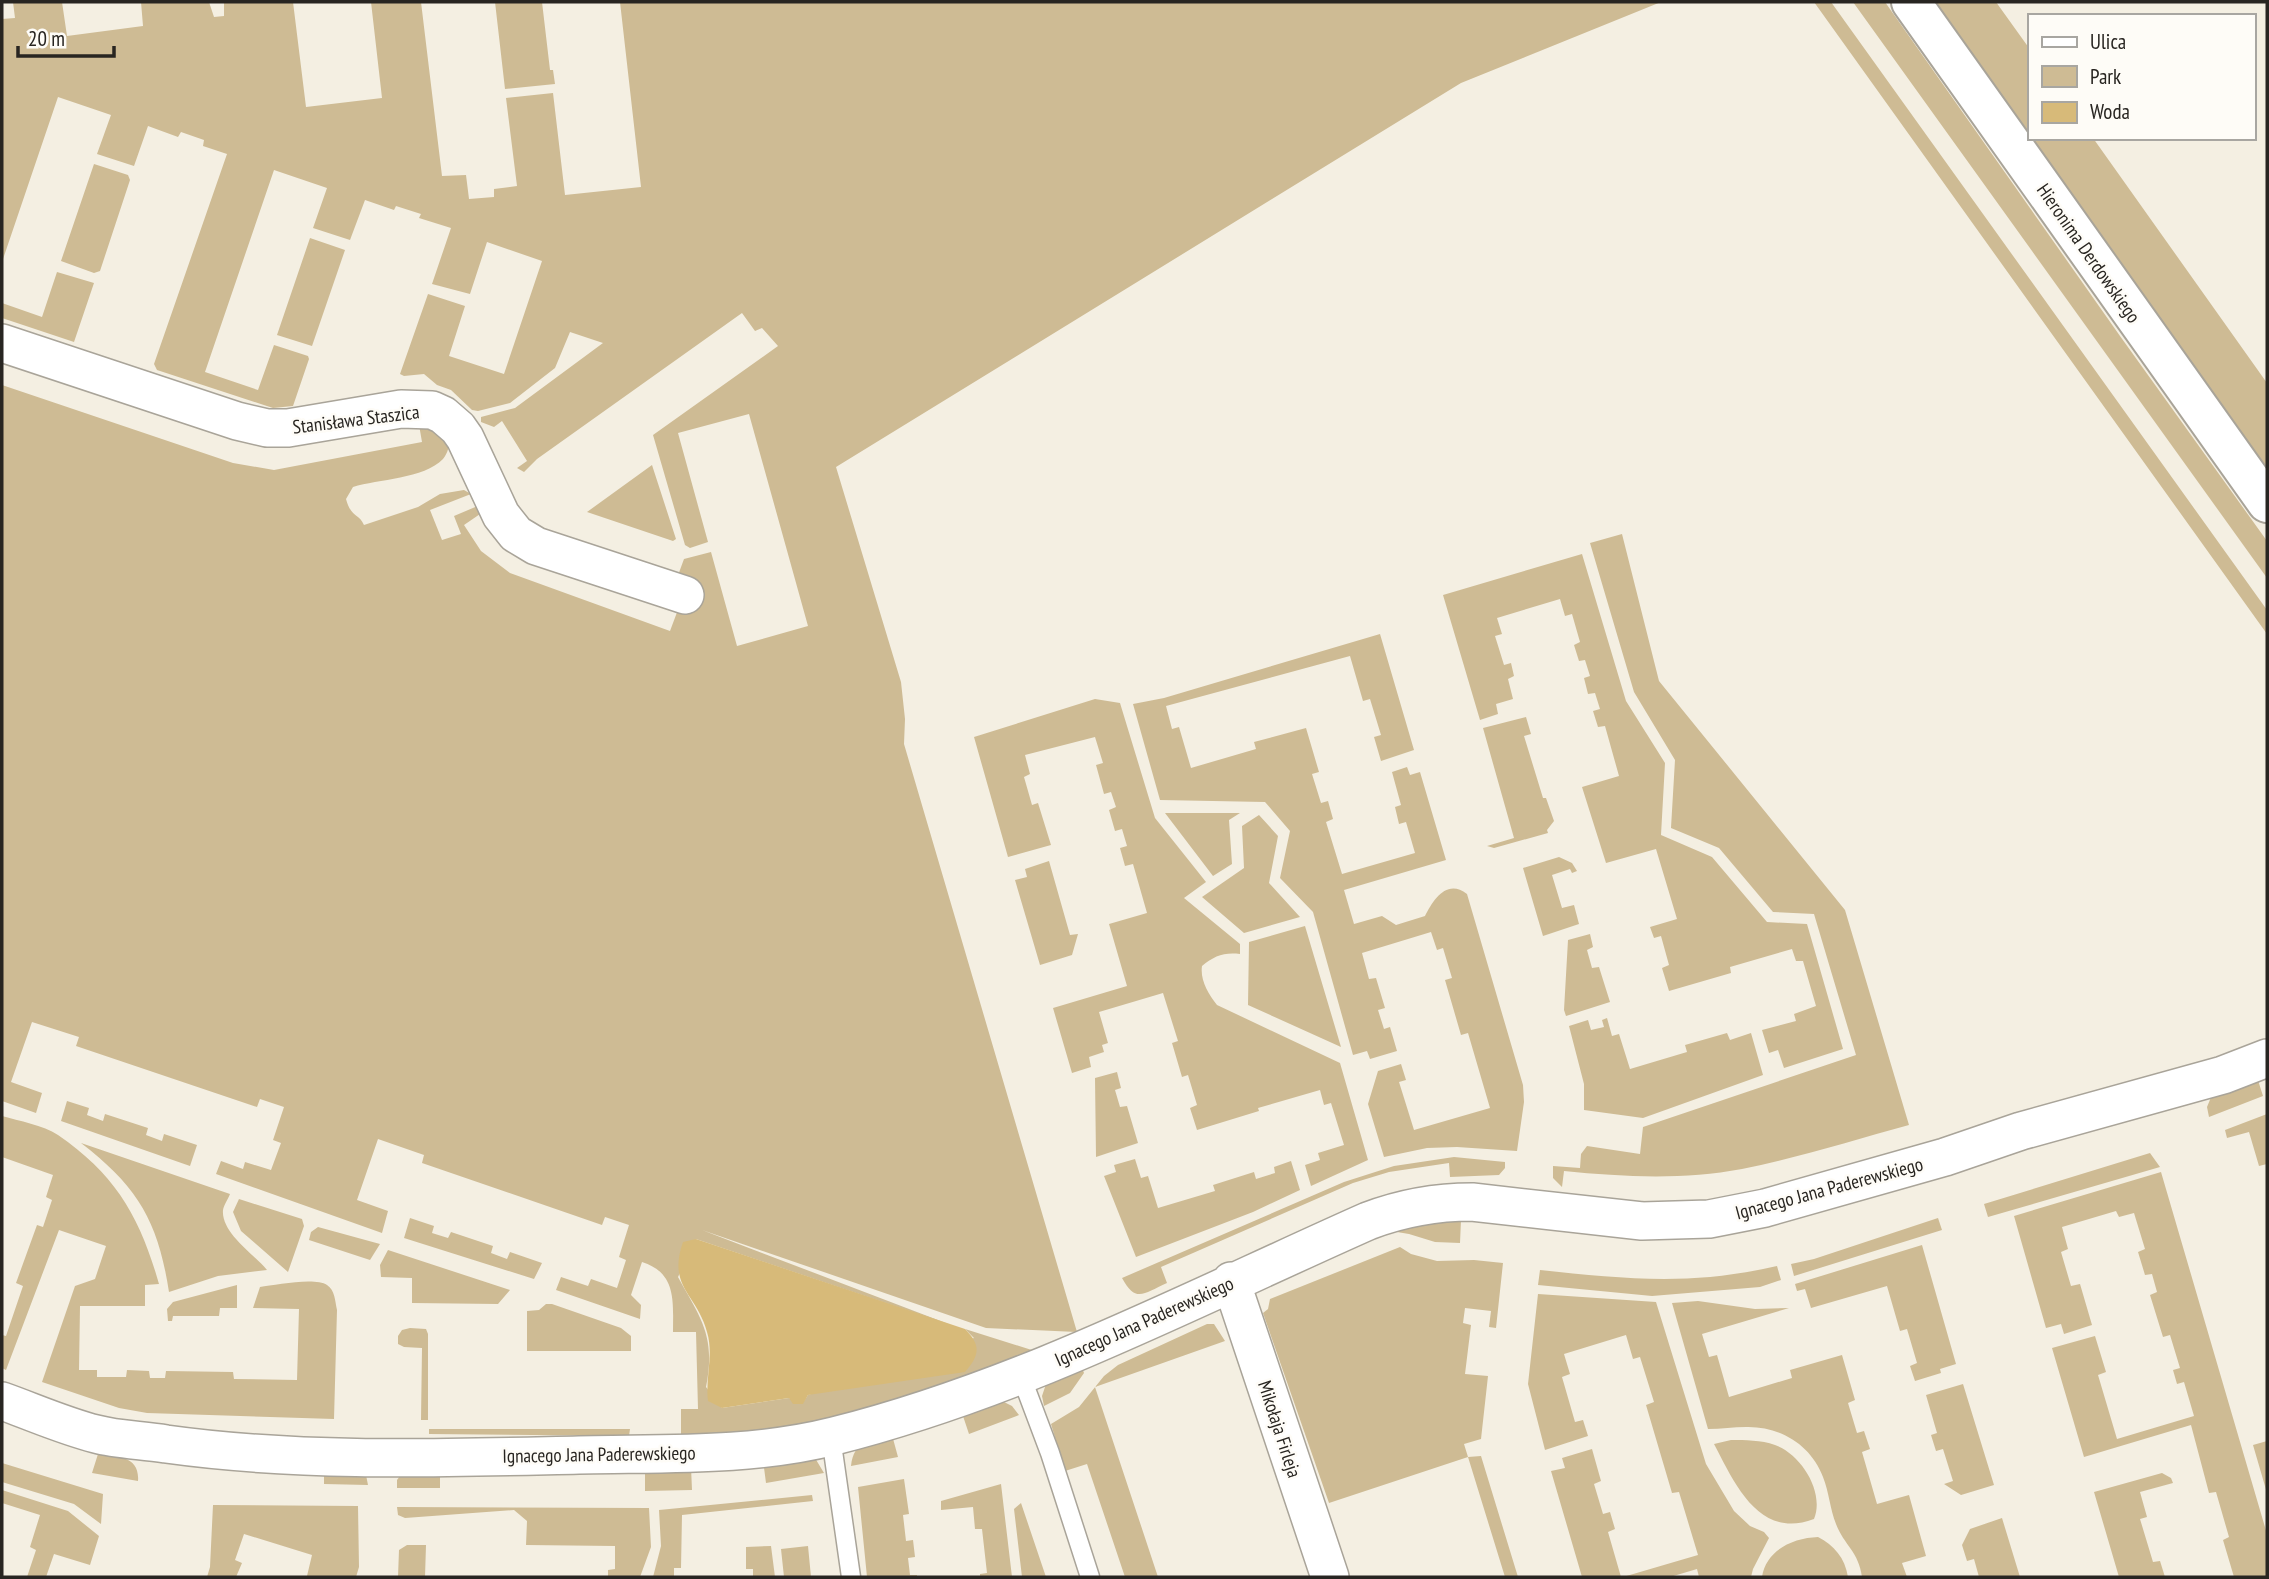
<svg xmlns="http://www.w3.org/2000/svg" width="2269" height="1579" font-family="'PT Sans Narrow',sans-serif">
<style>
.green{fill:#cebb94}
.water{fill:#d7ba79}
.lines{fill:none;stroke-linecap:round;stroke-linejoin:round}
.service-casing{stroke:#a9a499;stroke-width:21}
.minor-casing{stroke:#a9a499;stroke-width:40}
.secondary-casing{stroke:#a9a499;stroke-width:42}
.service{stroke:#fff;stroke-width:18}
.minor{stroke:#fff;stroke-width:37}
.secondary{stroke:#fff;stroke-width:38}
.labels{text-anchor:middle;stroke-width:5;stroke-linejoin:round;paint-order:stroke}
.street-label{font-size:19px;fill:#282521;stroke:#fefcf7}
</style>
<rect width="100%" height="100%" fill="#f4efe2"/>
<path class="green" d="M13,2h49l5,34 76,-10 -2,-24h68l5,15 10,-1v-14h69l13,105 76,-9 -11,-96h50l21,174 24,-1 3,24 25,-2v-8l23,-3 -11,-88 47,-5 12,102 76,-8 -21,-185h1041l-200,81 -625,384 65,215 4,37 -1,25 173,588 -91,-4 -284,-98 249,95 -255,-86 -18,38c23,42 38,59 28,110l16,21 67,-10 13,6 6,-9 166,-57 -9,-9 73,23c-47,16 -93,35 -141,49 -70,21 -143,32 -216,35v-27h17l-2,-77h-23c0,-30 4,-59 -31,-70l-11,33 10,10 -1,14 -84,-29 5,-13 27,9 3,-7 26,9 9,-28 -7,-3 10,-32 -24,-8 -3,8 -180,-62 2,-8 -46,-16 -21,61 31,11 -6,22 -166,-59 5,-13 22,8 2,-7 26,8 10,-27 -8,-3 11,-33 -24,-8 -3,8 -181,-61 3,-9 -47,-15 -21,60 31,11 -6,20 -34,-12v-716l231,78 41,7 148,-28 -4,-23 32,20c-1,7 -2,14 -7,20 -19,20 -65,20 -90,28l-7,12c5,19 13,14 18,26l54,-18 22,-13 24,-4 7,4 -41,16 12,30 19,-6 -7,-18 26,-11 3,7 -19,13 17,26 29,22 160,58 9,-24 -2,-29 7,-19 27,-7 26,94 71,-20 -59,-212 -71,19 30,109 -18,6 -5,-3 -32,-110 125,-89 -16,-18 -7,3 -13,-18 -205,146 -13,13 -7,-4 10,-7 -25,-40 -8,6 -13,-5v-5l34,-9 88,-65 -33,-11 -15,36 -45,35 -32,8 -6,-1 -21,-20 -14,-5 -13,-11 -20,2 -4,-2 28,-80 37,12 -16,50 55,18 38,-113 -55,-19 -17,52 -38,-10 19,-56 -32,-10 2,-4 -25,-8 -2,4 -29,-10 -15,40 -37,-12 14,-40 -53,-18 -69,202 53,18 16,-45 34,11 1,3 -16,47 -20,2 -116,-38 -3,-6 73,-210 -24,-8 1,-6 -23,-8 -3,5 -30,-11 -14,40 -37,-12 14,-39 -53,-18 -56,165v-243l13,-1z
M495,2h47l8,68h3l2,14 -50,5z
M1814,2h17l436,608v24z
M1853,2h32l235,334 147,205v37z
M1934,2h62l33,46v87z
M2032,138h61l174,245v86z
M94,164l34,11 2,5 -30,91 -6,2 -33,-12z
M310,238l35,12 -33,96 -35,-11z
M57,272l37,11 -20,59 -72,-24v-15l40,14z
M652,465l24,74 -3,2 -86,-29z
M1622,534l37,147 186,229 64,215c-55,15 -111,33 -167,44 -59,11 -118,8 -178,2l-2,16 -9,-9v-12l27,2 1,-14 6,-8 53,8 3,-27 213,-72 -42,-141 -41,-2 -54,-64 -48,-20 4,-68 -41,-68 -44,-149z
M1582,554l44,147 39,62 -4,72 51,22 55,65 40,2 36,125 -59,19 -6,-18 -9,3 -7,-23 34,-9 -2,-7 22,-8 -13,-45h-7l-4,-12 -62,18 1,6 -62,18 -7,-23 7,-3 -8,-29 -7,2 -4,-11 27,-8 -21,-70 -50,14 -24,-76 37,-11 -14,-50 -7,1 -5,-16 7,-2 -5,-16 -7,1 -4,-16 6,-2 -5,-16 -6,1 -5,-16 6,-3 -8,-28 -7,2 -5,-17 -63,19 5,16 -7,2 9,29 7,-2 3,13 -6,3 5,20 -17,5 2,10 -18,6 -37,-125z
M1380,634l34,116 -33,11 -7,-24 7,-2 -11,-36 -7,2 -13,-45 -184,50 6,23 7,-2 12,41 65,-19 -2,-7 52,-14 13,44 -7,2 9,29 7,-2 5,18 -7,3 16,52 73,-21 -9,-31 -7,2 -4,-17 6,-2 -9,-33 15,-5 3,8 10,-3 26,88 -102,30 10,34 28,-8 14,9 29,-9c8,-16 22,-38 42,-22l56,191 1,17 -7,49 -60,-4 -30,1 -43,9 -16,-53 10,-33 23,-7 5,16 -7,2 15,48 76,-22 -22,-75 -7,2 -16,-55 7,-2 -9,-30 -6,2 -6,-18 -69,21 7,26 7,-1 9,30 -7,2 6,19 6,-2 7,24 -27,8 -3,-8 -14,4 -40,-143 -33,-34 10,-47 -25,-29 -105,-2 -27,-96 31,-6z
M1095,699l25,4 35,115 51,64 -22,16 56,46v10c-16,-2 -26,2 -38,12 -2,14 6,27 15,39l123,58 28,97 -57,26 -6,-21 15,-5 -2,-7 26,-8 -13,-42 -7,2 -4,-15 -62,18 1,3 -62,19 -7,-22 7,-3 -9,-30 -6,2 -10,-34 6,-2 -15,-48 -64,19 9,31 -6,2 2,7 -15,5 2,10 -19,6 -19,-65 74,-22 -18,-62 38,-11 -14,-49 -8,2 -5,-18 7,-2 -5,-17 -7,2 -6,-21 7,-3 -5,-15 -7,2 -8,-29 7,-2 -8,-26 -70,18 5,19 -6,3 8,28 6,-2 13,42 -43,12 -34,-120z
M1526,717l5,17 -7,2 19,62h3l8,23 -7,9 1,3 -54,15 -7,-2 27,-8 -31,-110z
M1165,813h75l-11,7 3,44 -19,12z
M1259,815l19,21 -9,47 31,34 -56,16 -42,-36 42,-29 -2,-42z
M1559,857l13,6 5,8 -5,2 -2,-4 -18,6 10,33 12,-3 5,19 -36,12 -20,-68z
M1049,861l21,74 8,-1 -6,21 -32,10 -25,-85 12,-3 -2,-8z
M1305,926l36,121 -93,-42 1,-63z
M1590,934l3,13 -6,3 5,18 7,-1 11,35 -44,14 -2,-6 4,-70z
M1607,1018l5,18 7,-2 11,35 57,-17 -2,-7 42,-12 3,7 21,-7 12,42 -120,43 -59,-8v-26l-15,-58 19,-6 3,10 13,-3 -2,-7z
M1117,1072l4,16 -6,2 5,17 7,-1 11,37 -42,14 -1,-79z
M2256,1074l7,22 -54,21 -2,-10 7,-17z
M67,1101l22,7 -2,7 16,6 2,-7 43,14 -2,7 16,6 2,-7 33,11 -7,21 -129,-45z
M2267,1114v50l-8,2 -10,-34 -22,6 -2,-8z
M2,1116c17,5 41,9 56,19 58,40 82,82 101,149l-14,1v21h-65l-1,64h18v7h29l1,-7 22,1 1,7h15l1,-7 67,1 1,7 63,1 2,-71 -46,-1 7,-21c15,-2 55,-10 67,-2 8,5 8,16 10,25l-3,109 -187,-6 -28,-5 -77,-26 33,-96 20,-7 11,-33 -47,-16 -53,140 -4,-2v-33l4,1 17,-50 -7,-3 21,-58 6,2 9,-27 -6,-3 7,-22 -51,-18z
M81,1143l149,51c-2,5 -6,11 -7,16 -2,23 31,44 44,60l-49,6 -49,16c-11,-71 -31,-105 -88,-149z
M2150,1153l10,14 -172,50 -4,-13z
M1454,1157l51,5v6l-6,7 -49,2 -1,-14 -60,9 -36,11 -192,84 6,16c-23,10 -31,21 -45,-5l222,-96 50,-16z
M1135,1159l6,19 7,-2 10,32 57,-17 -2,-6 41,-13 2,7 19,-6 -1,-6 17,-6 9,29 -47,22 -117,45 -32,-81 12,-4 -2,-7z
M2161,1172l106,362v43h-33l-11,-37 6,-3 -13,-45 -7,1 -18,-68 -107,32 -32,-109 43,-12 11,36 -8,3 19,64 77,-23 -10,-34 -7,2 -4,-14 7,-2 -10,-33 -7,2 -13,-42 7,-3 -5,-18 -7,1 -7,-23 7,-3 -11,-36 -15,4 -3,-6 -54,16 6,22 -7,3 10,34 9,-2 12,41 -28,9 -3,-10 -15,4 -32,-112z
M239,1199l63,20 2,7 -16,46 -47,-41 -8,-19z
M410,1218l24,8 -2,7 16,5 3,-6 42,14 -2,7 16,6 3,-7 32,11 -8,16 -130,-41z
M1938,1218l4,12 -148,46 -3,-12 23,-5z
M1461,1220l-1,23 -25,-1 -26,-8 -18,-3 23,-7z
M318,1227l62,17 -10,16 -61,-20 2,-8z
M1922,1245l34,119 -16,5 1,4 -26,8 -5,-15 7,-3 -10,-34 -7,2 -13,-45 -76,22 -6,-19 -8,2 -2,-7z
M1400,1247l11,7 26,7 37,-1 29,3 -7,65 -7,-1 2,-16 -26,-3 -2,15 8,2 -6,49 23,2 -7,63 -17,5 4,13 13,-1 37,121h-13l-37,-120 -139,46 -66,-190 5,-4 2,-10z
M388,1250l122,40 -12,14 -86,-1v-25l-31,-1 -1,-12z
M1777,1266l4,14 -21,7 -108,9 -114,-11 2,-15c86,9 151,16 237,-4z
M237,1285v23h-17l-1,8h-46l-1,5h-4l-1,-12 6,-7z
M1538,1294l118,8 50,162 28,47 16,15 14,6 5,6 -16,31 -2,8h-52l-2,-8 -27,8h-47l75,-22 -19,-63 -7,1 -26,-88 8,-3 -14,-45 -7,2 -7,-24 -62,19 6,20 -8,3 13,45 8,-2 5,16 -43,14 -17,-66z
M1698,1301l57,8 34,-1 -87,26 7,23 8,-2 12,42 63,-19 -2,-8 52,-15 13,45 -7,3 9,30 7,-2 6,18 -8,3 15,52 32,-9 17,61 -24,7 5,14h-45c-3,-25 -18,-32 -26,-53 -6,-15 -7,-32 -13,-47 -12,-32 -43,-51 -77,-50 -12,0 -25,2 -38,2l-36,-126z
M546,1304h6l69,24 10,8v15h-104v-40l12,-1z
M1207,1324h7l11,17 -130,46 63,190h-33l-38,-113 -22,7 -14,-47 28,-17 25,-31 14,-11z
M410,1328l16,1 2,5v86h-7l1,-72 -18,-1 -6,-3v-8l4,-6z
M1082,1368l2,5 -14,20 -26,13 -2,-10 4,-12z
M1963,1384l31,101 -33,10 -17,-11 9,-3 -10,-32 -7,2 -5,-16 6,-2 -11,-38z
M1002,1401l10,5 7,9 -50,19 -7,-21z
M429,1429h201l-1,7 -200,-2z
M892,1435l6,22 -47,9c3,-26 19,-25 41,-31z
M1731,1440c14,0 30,0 44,5 26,9 50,47 39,74 -55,21 -79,-35 -100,-75z
M2267,1441v52l-14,-48z
M1592,1449l9,32 -7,3 9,30 7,-2 5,17 -7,3 13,45h-39l-31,-106 14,-3 -3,-10z
M98,1454c19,2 42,2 40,27l-46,-8z
M815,1458l9,15 -58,10 -3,-23z
M2,1463l101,31 -2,30 -27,-20 -72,-22z
M324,1464l42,11 2,10 -44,-1z
M440,1466v22h-43v-8l6,-8z
M645,1467h46l1,23 -47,1z
M2162,1473l9,5 2,5 -33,9 7,25 -7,2 13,43 7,-1 5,16h-46l-25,-85z
M904,1479l5,35 -6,1 3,26 7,-1 2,17 -7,1 2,17h7v2h-50l-9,-90z
M1001,1484l11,93h-32v-3l7,-1 -5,-44h-7l-2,-22 -32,3v-9z
M2,1490l66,21 31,25 -9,29 -36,-11 -8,23h-19l9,-27 -6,-3 10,-32 -38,-12z
M812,1495l1,6 -131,14 -1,53h-7v9h-21l8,-31 -2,-36z
M1021,1503l25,74h-24l-8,-68z
M213,1505l145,1 1,61 -3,10 -49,-1 5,-21 -68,-21 -9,26 7,3 -6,14h-29l3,-10z
M397,1507l252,1 2,39 -11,30h-32v-7l7,-1v-23l-89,-1 1,-24 -13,-11 -109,8 -7,-3z
M2002,1518l18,59h-41l-5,-18 -7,2 -5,-16 8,-16z
M1818,1537c16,8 27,21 30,40h-86c4,-27 31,-39 56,-40z
M407,1545h19l-1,32h-27l1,-27z
M771,1546l4,31h-22v-8h-7v-22z
M808,1546l3,31h-27l-3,-28z"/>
<path class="water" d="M696,1239l269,90c16,16 15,26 0,43l-157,23 -5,9h-10l-4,-6 -67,10 -14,-7c-3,-23 6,-46 -1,-69 -10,-38 -40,-45 -24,-90z"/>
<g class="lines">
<g class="service-casing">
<path id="service" d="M1021,1376l29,77 40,124
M831,1437l20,140"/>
</g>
<g class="minor-casing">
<path id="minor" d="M2,343l235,78 30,7h21l113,-19 31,1 11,5 15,13 7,10 36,77 15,19 20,12 149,49
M1231,1281l99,296
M2,1401c31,11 62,25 94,33 22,6 47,6 70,10 137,19 275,14 413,11 84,-2 172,2 255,-19 187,-47 358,-137 534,-215 34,-13 67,-19 104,-19l170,19 67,-2 56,-11 180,-51 76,-26 202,-56 44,-17"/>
</g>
<g class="secondary-casing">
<path id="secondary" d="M1911,2l356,501"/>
</g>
<use href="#service" class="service"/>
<use href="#minor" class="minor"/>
<use href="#secondary" class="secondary"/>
</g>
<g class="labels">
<g class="street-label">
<text transform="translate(2089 253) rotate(55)" y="7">Hieronima Derdowskiego</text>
<text transform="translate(356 419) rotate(-7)" y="7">Stanisława Staszica</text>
<text transform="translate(1829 1188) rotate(-15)" y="7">Ignacego Jana Paderewskiego</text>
<text transform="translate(1144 1321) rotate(-24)" y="7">Ignacego Jana Paderewskiego</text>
<text transform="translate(1280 1429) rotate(72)" y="7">Mikołaja Firleja</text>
<text transform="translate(599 1454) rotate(-1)" y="7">Ignacego Jana Paderewskiego</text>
</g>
</g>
<rect width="2269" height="1579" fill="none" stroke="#282521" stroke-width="7"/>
<rect x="2028" y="14" width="228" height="126" fill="#fefcf7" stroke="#a8a6a1" stroke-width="2"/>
<rect x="2042" y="37" width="35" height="10" fill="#ffffff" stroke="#a8a6a1" stroke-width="2"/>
<text x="2090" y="49" font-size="21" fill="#282521">Ulica</text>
<rect x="2042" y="66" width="35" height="21" fill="#cebb94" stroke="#a8a6a1" stroke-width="2"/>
<text x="2090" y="84" font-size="21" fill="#282521">Park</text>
<rect x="2042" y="102" width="35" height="21" fill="#d7ba79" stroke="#a8a6a1" stroke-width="2"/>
<text x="2090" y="119" font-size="21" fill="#282521">Woda</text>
<path d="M18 46v10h96v-10" fill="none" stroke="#282521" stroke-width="3.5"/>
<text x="28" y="46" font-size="21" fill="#282521" stroke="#fefcf7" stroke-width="5" paint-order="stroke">20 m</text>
</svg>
